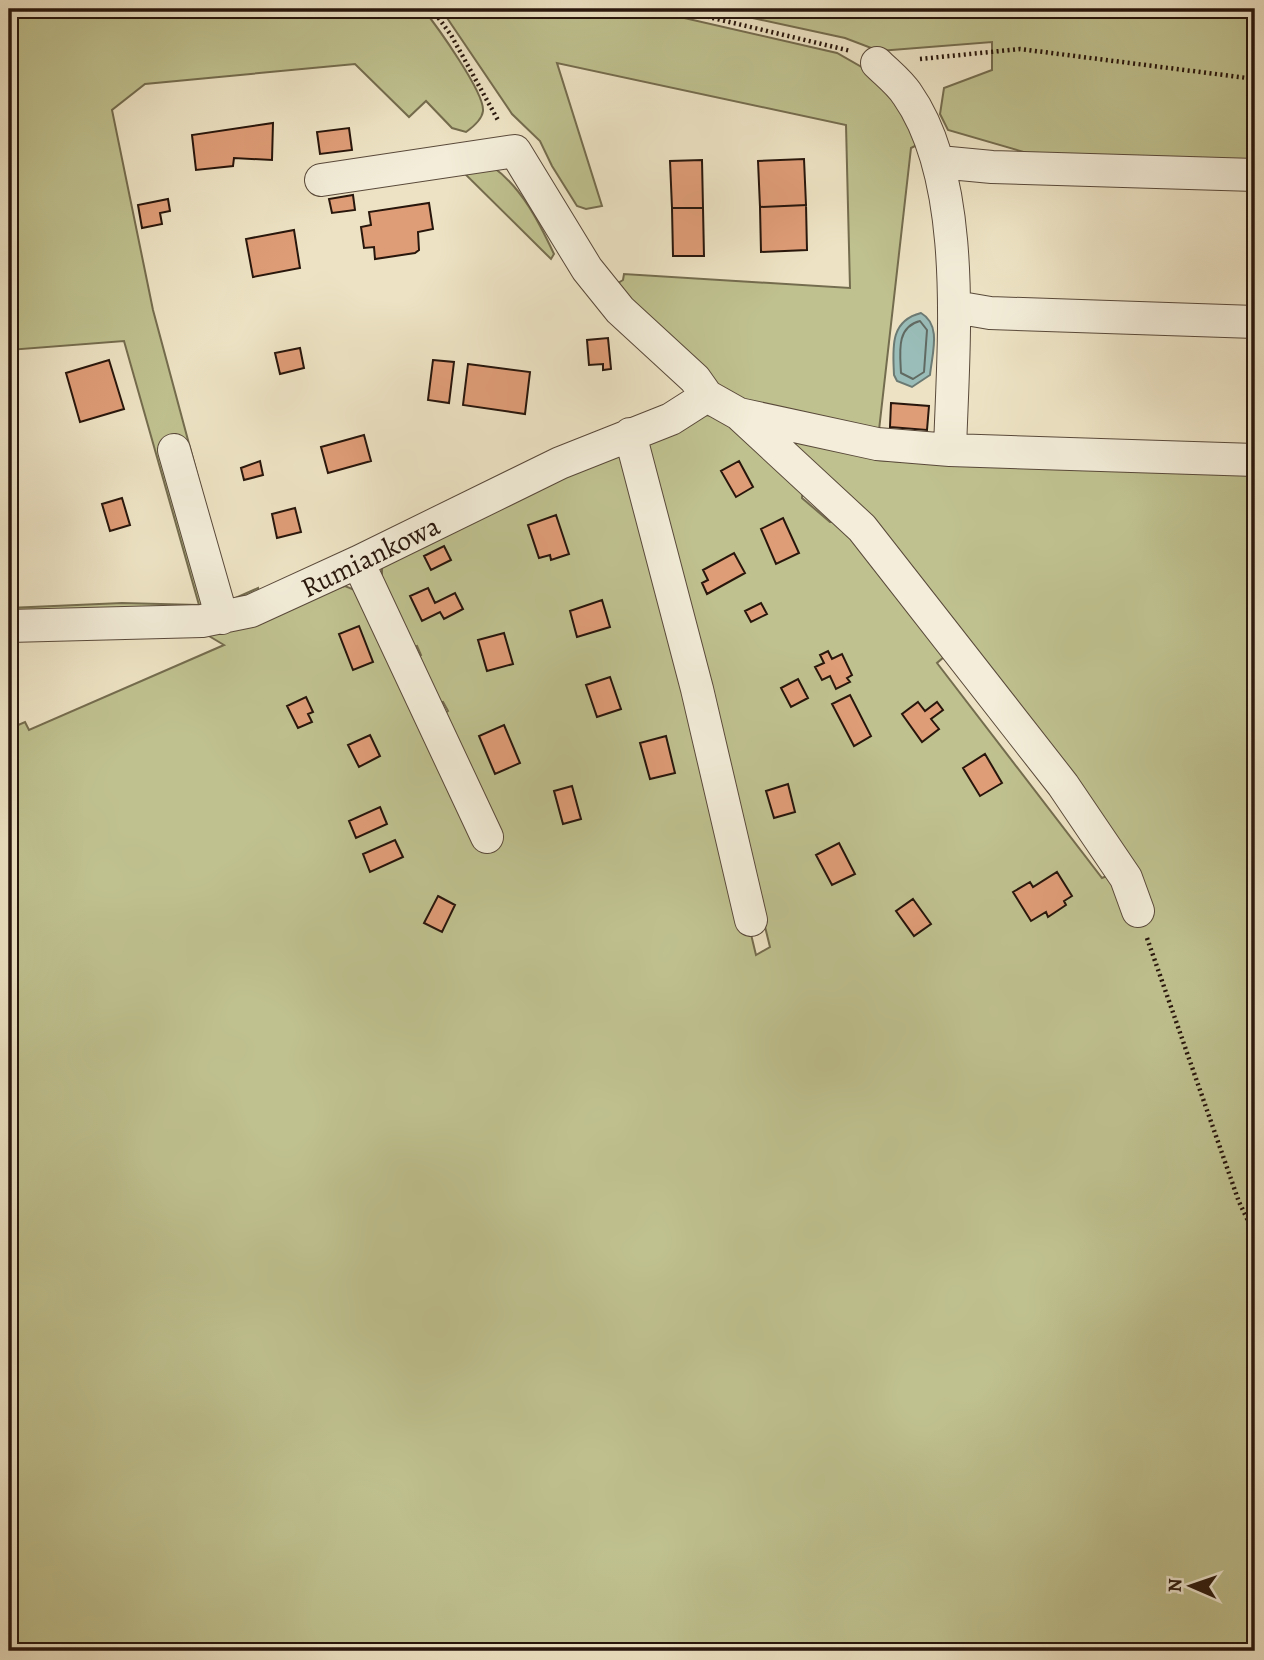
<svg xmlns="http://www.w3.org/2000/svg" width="1264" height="1660" font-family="Alegreya,serif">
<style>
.green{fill:#bfc18f;stroke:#746c4e;stroke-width:2}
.water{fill:#9abdb9;stroke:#6c7a74;stroke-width:2}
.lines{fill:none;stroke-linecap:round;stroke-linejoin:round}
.shore{stroke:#616a62;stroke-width:2}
.building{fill:#df9d77;stroke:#28160c;stroke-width:2}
.minor-casing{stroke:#59493a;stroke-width:34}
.path{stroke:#28160c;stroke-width:4.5;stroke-dasharray:2 3.5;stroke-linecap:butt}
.minor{stroke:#f3edd9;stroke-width:32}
.labels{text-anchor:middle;stroke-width:7;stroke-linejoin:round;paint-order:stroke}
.street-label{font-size:28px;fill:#28160c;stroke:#f3edd9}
</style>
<rect width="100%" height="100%" fill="#ede3c4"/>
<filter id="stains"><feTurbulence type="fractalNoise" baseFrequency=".00286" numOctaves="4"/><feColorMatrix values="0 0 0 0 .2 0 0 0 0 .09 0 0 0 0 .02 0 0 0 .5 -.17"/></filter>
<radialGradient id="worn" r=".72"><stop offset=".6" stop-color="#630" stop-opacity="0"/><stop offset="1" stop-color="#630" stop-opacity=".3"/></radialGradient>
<path class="green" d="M9,9h414c13,16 62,84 60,102 -1,9 -10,16 -17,21l-14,-4 -26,-27 -17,16 -54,-53 -210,20 -33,26 41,200 78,290 27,-12 1,10 -17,8 -12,-3 -10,-23 -17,5 3,26 -6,2 -191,2v-7l113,-5 77,2 -75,-264 -115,9z
M441,9h204l192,44 42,24 42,66 -10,5 -32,282 -147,-30 -122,-112 13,-8 1,-6 226,14 -4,-163 -289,-62 45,143 -16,3 -9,-3 -25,-40 -12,-25 -28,-27z
M711,9h544v153l-214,-5 -93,-27 -8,-16 4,-26 48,-18v-28l-113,9 -34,-13z
M493,167c29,21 46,55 61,87l-3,5 -92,-91z
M702,415l17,1 84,70 -1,12 28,24h12l103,134 -8,7 165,215 29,-12 -357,-438 103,32 91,6 287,7v1178h-1246v-922l16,-7 4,8 195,-85 -20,-12 141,-47 17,7 80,122 6,-4 -5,-9 -4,1 -23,-45 5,-3 -4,-9 -7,2 -28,-61v-24l172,-90 68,-18 94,334 40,166 14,-8 -124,-503z"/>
<path class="water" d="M921,313c21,12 11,41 9,62l-18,12 -15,-6 -3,-6c-1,-26 -5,-54 27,-62z"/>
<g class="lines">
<path class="shore" d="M920,321l7,9 -3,42 -11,7 -12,-6c-1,-21 -5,-46 19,-52z"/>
</g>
<path class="building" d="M273,123l-1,37 -38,-2 -1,8 -37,4 -4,-35z
M349,128l3,22 -32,4 -3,-22z
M804,159l2,46 -46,2 -2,-46z
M702,160l1,48h-31l-2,-47z
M353,195l2,15 -23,3 -3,-14z
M168,199l2,12 -10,2 2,11 -20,4 -4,-23z
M429,203l4,26 -15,3 1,18 -4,3 -40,6 -1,-12 -10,1 -3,-21 10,-2 -2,-13z
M806,205l1,45 -46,2 -1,-45z
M672,208h31l1,48h-31z
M294,230l6,38 -47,9 -7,-38z
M608,338l3,31 -8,1v-6l-14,1 -2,-25z
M300,348l4,20 -24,6 -5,-21z
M109,360l15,49 -44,13 -14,-49z
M433,360l21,2 -5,41 -21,-3z
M468,364l62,8 -5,42 -62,-9z
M891,403l38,3 -2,24 -37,-3z
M364,435l7,26 -43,12 -7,-26z
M260,461l3,14 -19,5 -3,-12z
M739,461l14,26 -17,10 -15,-26z
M122,498l8,27 -20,6 -8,-27z
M295,508l6,24 -24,6 -5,-24z
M556,515l13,39 -18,6 -1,-5 -11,3 -11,-33z
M783,518l16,35 -23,11 -15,-35z
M444,546l7,14 -20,10 -7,-14z
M734,553l11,20 -38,21 -5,-11 6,-3 -5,-10z
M428,588l7,15 20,-10 8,16 -19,10 -4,-7 -18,9 -12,-25z
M602,600l8,27 -33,10 -7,-26z
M761,603l6,11 -16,8 -6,-11z
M359,626l14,36 -20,8 -14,-36z
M504,633l9,31 -26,7 -9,-31z
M828,651l4,8 10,-5 10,21 -5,3 3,4 -14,7 -6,-13 -8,4 -7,-13 9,-4 -4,-8z
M610,677l11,32 -24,8 -11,-32z
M798,679l10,19 -17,9 -10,-19z
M850,695l21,41 -17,10 -22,-42z
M306,697l7,15 -5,2 4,8 -14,6 -11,-22z
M918,702l7,9 12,-9 6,8 -12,9 8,10 -17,13 -20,-28z
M504,725l16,38 -25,11 -16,-38z
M370,735l10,21 -21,11 -11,-22z
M666,736l9,37 -25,6 -10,-36z
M985,754l17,29 -22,13 -17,-28z
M788,784l7,28 -21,6 -8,-27z
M572,786l9,33 -18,5 -9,-33z
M380,807l7,17 -31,14 -7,-17z
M395,840l8,17 -33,15 -7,-18z
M839,843l16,31 -23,11 -16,-30z
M1057,872l15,24 -8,5 2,4 -18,12 -2,-5 -15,9 -18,-29 17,-10 3,5z
M438,896l17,9 -13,27 -18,-9z
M913,899l18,25 -17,12 -18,-25z"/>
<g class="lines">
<g class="minor-casing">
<path id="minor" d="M939,162l53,5 263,8
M321,180l194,-29 72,118 33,41 75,69 12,17 32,18 123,114 201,257 63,93 12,33
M955,307l35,6 265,9
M739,414l138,30 73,6c3,-104 19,-268 -43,-356 -8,-12 -20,-21 -30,-31
M630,434l67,255 54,231
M174,450l48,168
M950,450l305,10
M358,562l129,275
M9,626l193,-5 49,-10 107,-49 202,-99 111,-44 36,-23"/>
</g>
<path class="path" d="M432,9l19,26 48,87
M675,9l176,42
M920,59l100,-10 235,30
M1147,938l92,264 16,33"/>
<use href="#minor" class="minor"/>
</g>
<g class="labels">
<g class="street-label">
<text transform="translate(370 556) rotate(-26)" y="10">Rumiankowa</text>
</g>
</g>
<rect width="1264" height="1660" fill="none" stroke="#ede3c4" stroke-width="35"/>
<rect x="10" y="10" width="1243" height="1639" fill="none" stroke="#28160c" stroke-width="3.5"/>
<rect x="18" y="18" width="1229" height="1625" fill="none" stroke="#28160c" stroke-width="2"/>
<g transform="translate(1191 1586) rotate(272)" stroke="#f3edd9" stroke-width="5" paint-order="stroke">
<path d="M0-5L12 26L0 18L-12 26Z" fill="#28160c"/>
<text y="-10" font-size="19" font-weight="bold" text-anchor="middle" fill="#28160c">N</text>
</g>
<rect width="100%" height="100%" filter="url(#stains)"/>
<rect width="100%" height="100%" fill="url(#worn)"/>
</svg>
